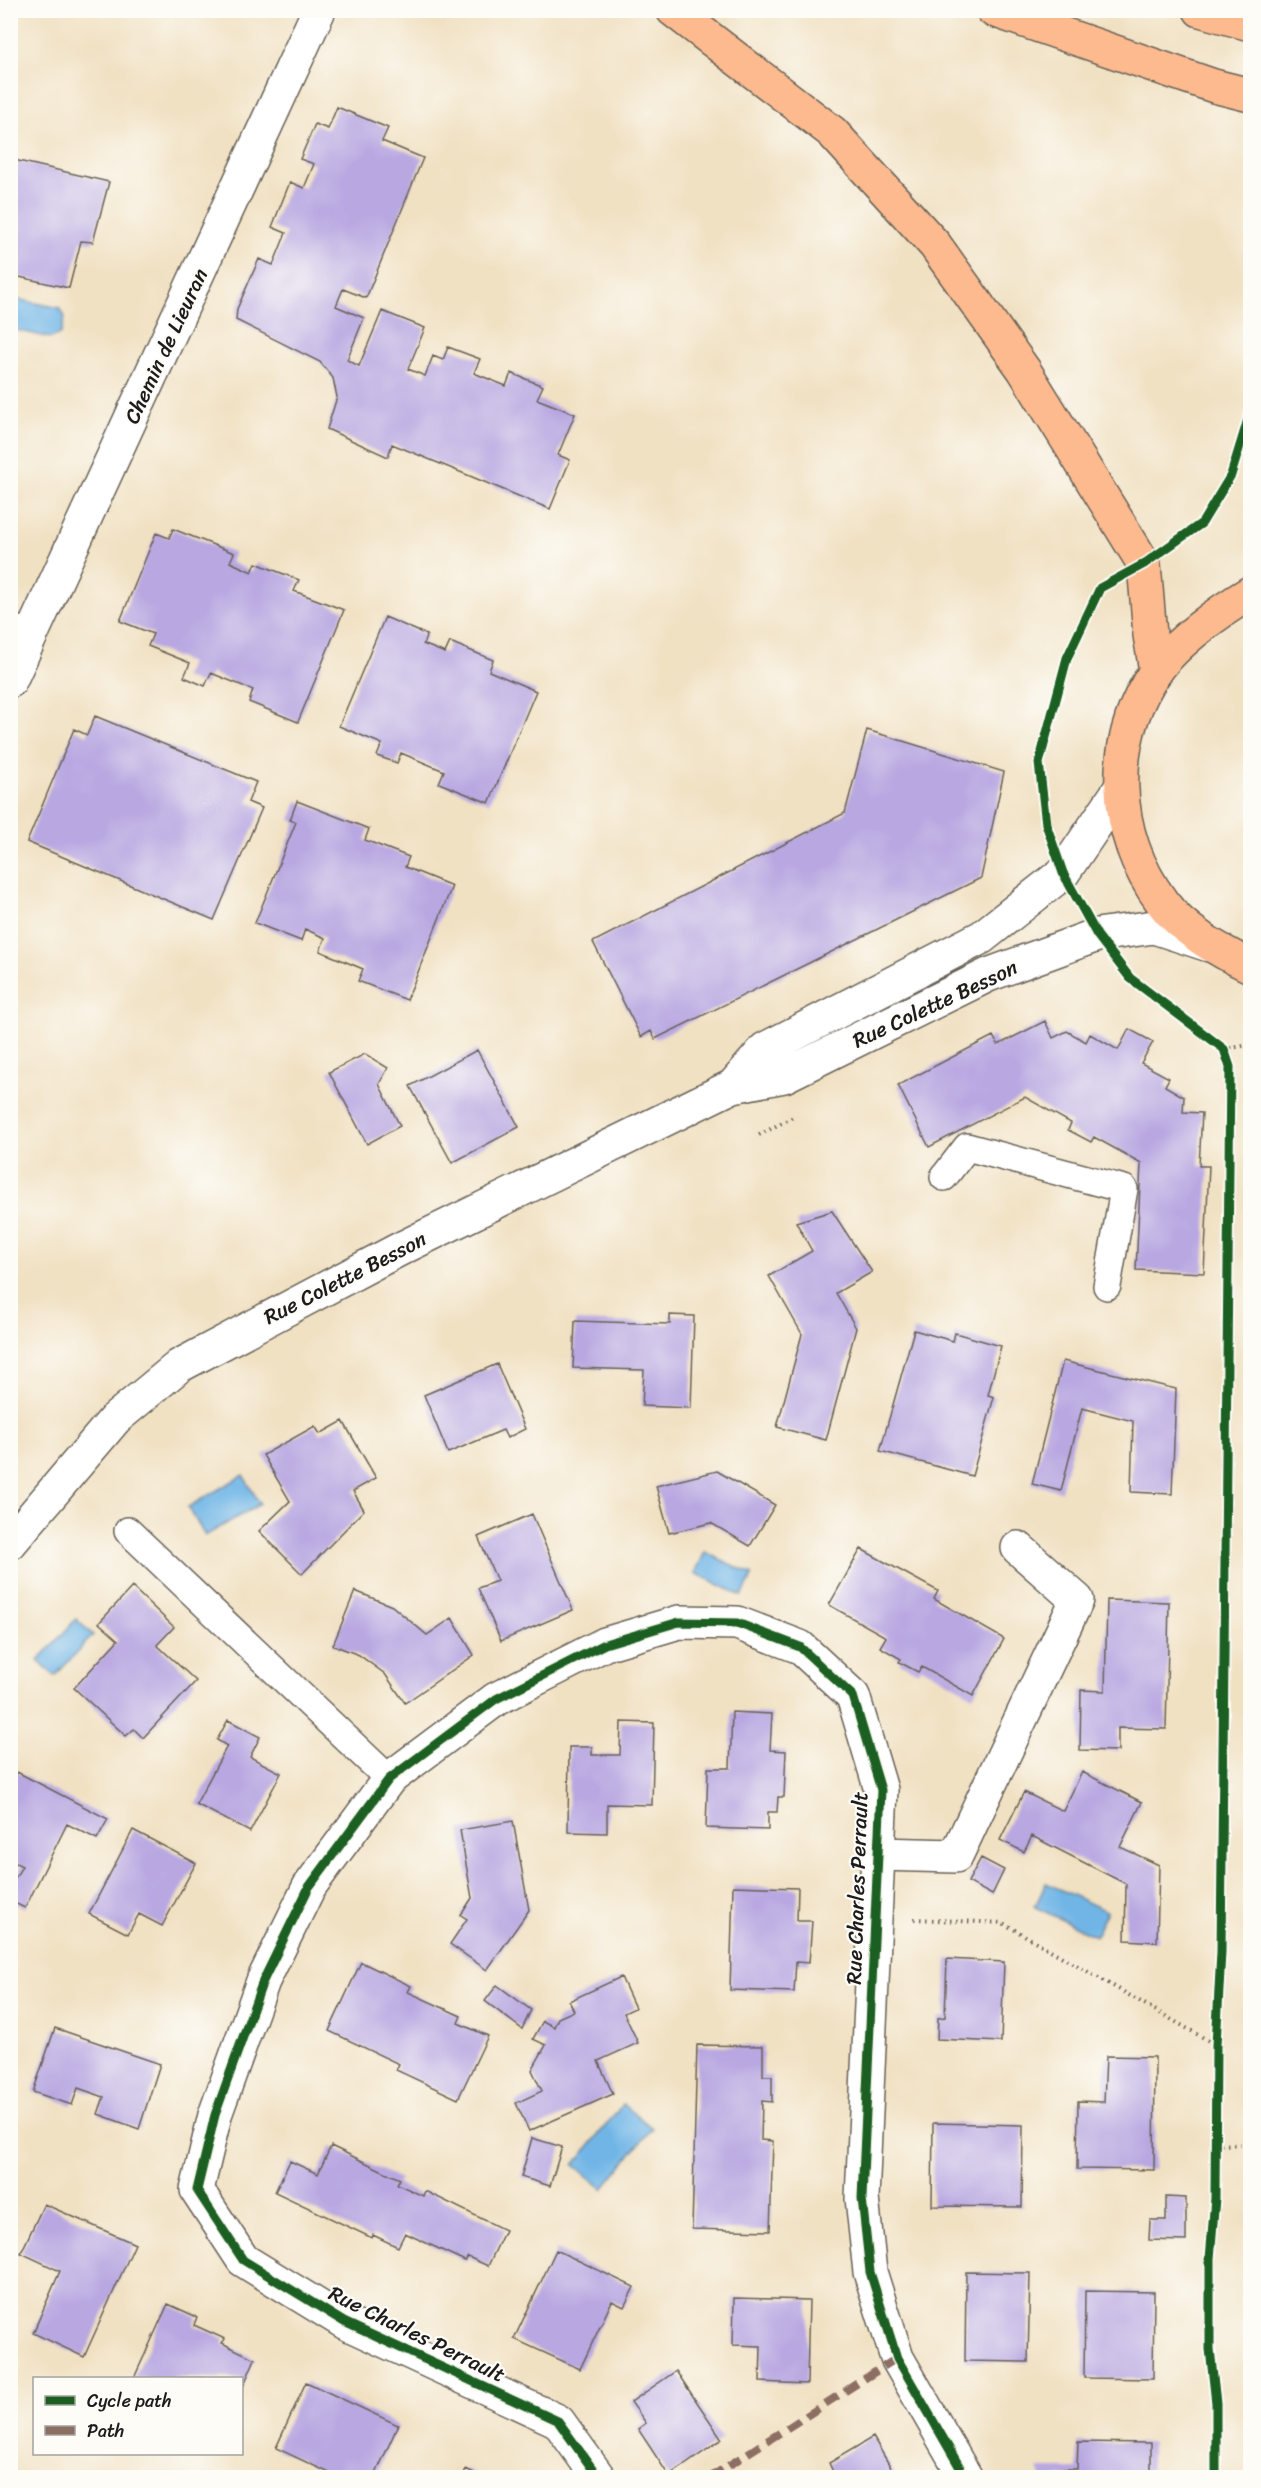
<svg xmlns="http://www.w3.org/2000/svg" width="1261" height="2488" font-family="Sriracha,sans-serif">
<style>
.water{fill:#70b5e6;stroke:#466881;stroke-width:1.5}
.building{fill:#b8a7e1}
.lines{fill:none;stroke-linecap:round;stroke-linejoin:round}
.service-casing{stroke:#676156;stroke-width:30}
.minor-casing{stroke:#676156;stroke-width:36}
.primary-casing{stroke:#676156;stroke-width:36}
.trunk-casing{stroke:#676156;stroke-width:36}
.path{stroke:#676156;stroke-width:4;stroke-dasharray:1.5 4.5;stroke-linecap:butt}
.service{stroke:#fff;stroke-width:27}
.minor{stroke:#fff;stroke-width:33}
.primary{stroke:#fcba8e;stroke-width:33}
.trunk{stroke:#fcba8e;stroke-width:33}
.quiet{stroke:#8d6e63;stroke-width:8;stroke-dasharray:15 8;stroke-linecap:butt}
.cycleway-casing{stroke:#fdfcf7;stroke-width:13}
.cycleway{stroke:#1b5e20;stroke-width:9}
.labels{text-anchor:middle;stroke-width:4.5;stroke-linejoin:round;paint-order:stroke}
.street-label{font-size:21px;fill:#1c1c1c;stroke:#fdfcf7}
</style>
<rect width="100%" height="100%" fill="#fdfcf7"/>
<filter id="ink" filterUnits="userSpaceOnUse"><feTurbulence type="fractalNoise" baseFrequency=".0167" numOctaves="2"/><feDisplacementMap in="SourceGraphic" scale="12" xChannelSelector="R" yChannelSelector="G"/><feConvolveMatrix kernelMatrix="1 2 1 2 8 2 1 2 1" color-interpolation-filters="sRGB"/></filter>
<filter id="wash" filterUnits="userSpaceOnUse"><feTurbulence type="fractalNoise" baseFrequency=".008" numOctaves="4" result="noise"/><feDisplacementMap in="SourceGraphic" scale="24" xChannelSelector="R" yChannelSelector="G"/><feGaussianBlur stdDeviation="1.35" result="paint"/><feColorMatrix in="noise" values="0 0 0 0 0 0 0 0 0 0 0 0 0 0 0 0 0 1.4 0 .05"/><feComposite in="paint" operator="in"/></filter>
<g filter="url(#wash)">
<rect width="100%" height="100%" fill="#f1e1c3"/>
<path class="water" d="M11,298l49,10 5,9 -4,16 -10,5 -40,-9z
M243,1475l17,29 -55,32 -17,-29z
M705,1552l48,23 -11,21 -47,-23z
M76,1619l17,16 -38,41 -17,-15z
M1046,1883l61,28 -12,25 -60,-29z
M623,2104l29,24 -49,61 -29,-24z"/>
<g id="blocks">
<path class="building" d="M337,107l51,21 -6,13 41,17 -57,140 -23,-9 -7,17 28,12 -17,42 12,6 23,-55 43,17 -17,41 17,7 8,-20 10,4 5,-13 32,12 -6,14 32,13 5,-13 32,13 -6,13 38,15 -17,41 12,5 -20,49 -158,-65 -4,13 -61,-28 10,-32 -4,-19 -13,-16 -84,-42 1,-11 22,-50 14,6 13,-32 -14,-6 18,-45 14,6 10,-24 -14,-5 15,-35 13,5z
M14,160l95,22 -16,60 -12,-1 -12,47 -59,-13v-101z
M173,529l61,24 -4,9 22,10 4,-9 43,17 -5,11 50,19 -46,112 -49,-20 4,-12 -42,-17 -6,13 -21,-9 6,-14 -42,-17 5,-12 -33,-13 36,-88 13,5z
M385,617l42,18 -4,9 22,9 5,-11 43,18 -4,11 47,20 -47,112 -50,-20 5,-12 -43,-18 -4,10 -20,-7 5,-12 -43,-18z
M95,716l161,66 -8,20 14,6 -48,112 -187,-78 47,-113 13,6z
M867,730l137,42 -23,106 -326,161 -4,-8 -10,6 -48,-95 252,-129z
M297,801l72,28 -4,11 44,17 -4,10 47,19 -45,114 -49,-19 5,-12 -43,-18 5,-13 -20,-9 -4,12 -46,-18 41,-101 -6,-2z
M1045,1021l8,17 14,-7 19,11 4,-8 28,16 11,-21 24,13 -12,21 28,15 -4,8 19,11 -1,15 19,1 -3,53h10l-5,107 -68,-3 5,-107 -47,-26 -3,5 -23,-12 3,-7 -46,-26 -96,50 -31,-62 95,-49 5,9z
M477,1050l42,77 -67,36 -42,-77z
M365,1054l23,14 -9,16 21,42 -33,18 -38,-72z
M832,1211l40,61 -36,21 20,35 -30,112 -49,-13 25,-93 -33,-58 43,-25 -16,-29z
M670,1315l24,1 -3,92 -49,-2 2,-36 -71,-2 2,-47 95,3z
M914,1330l39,11 2,-8 46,13 -13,49 6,2 -22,79 -92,-25z
M1063,1361l113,28 -4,105 -41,-2 2,-71 -51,-13 -21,83 -29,-7z
M497,1364l28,65 -18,9 -4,-8 -55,23 -24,-58z
M343,1421l33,57 -23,13 11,19 -62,64 -43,-43 31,-30 -27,-46 52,-29 5,8z
M717,1471l58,34 -25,41 -39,-23 -42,10 -13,-47z
M532,1514l41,96 -72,31 -23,-53 19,-7 -19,-44z
M861,1549l77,42 -4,8 70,40 -31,57 -51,-29 -4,5 -19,-10 2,-3 -21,-12 6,-10 -57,-32z
M132,1587l42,40 -17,18 39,36 -53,57 -9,-9 -8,7 -52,-48 44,-48 -19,-17z
M355,1591l37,15 35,29 25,-17 22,37 -69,48 -20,-29 -26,-19 -26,-10z
M1107,1600l62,2 -3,127 -48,-1v23l-38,-1 1,-60 24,1z
M732,1712l40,2 -2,36 16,1 -2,46h-6l-1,15h-9v18l-62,-2 2,-60h22z
M228,1720l32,17 -10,20 31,16 -31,59 -54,-28 31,-58 -10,-6z
M621,1722l33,1 -2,82 -45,-1v29l-39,-1 1,-85h23v8h28z
M17,1772l91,47 -11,20 -30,-15 -42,84 -15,-7v-14l12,-21 -12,-6v-75z
M1082,1772l60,30 -22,45 39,18 -2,77 -32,-2 1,-56 -94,-48 -8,16 -24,-12 24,-48 39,19z
M513,1821l16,89 -42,60 -37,-26 17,-25 -6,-4 11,-17 -12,-68z
M133,1830l63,33 -34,63 -23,-12 -11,20 -39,-20z
M981,1858l23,12 -12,25 -24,-13z
M733,1886l65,2 -1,33h15l-3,42 -13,-1 -2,30 -64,-2z
M947,1959l57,3 -3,80 -64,-3 1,-21 7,-1z
M361,1962l50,24 -3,6 53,24 -3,7 30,13 -30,63 -62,-29 3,-6 -70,-33z
M621,1977l14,31 -11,5 14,30 -40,18 15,33 -84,37 -13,-28 26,-12 -10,-21 14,-25 -13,-6 10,-18 11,6 4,-9 16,-7 -5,-10z
M497,1985l34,25 -9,19 -37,-28z
M55,2028l105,36 -21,65 -41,-15 6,-17 -26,-9 -6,17 -39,-13z
M697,2045l66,1v30h9v26l-10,-1 -1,39 12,1 -3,90 -78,-2z
M1106,2056l49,1 -1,113 -77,-1 1,-68 26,1z
M933,2123l90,2 -1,82 -90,-1z
M532,2138l30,9 -12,39 -29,-9z
M331,2146l69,33 -3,5 26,12 2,-5 80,39 -17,36 -20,-9 -3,4 -60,-28 -7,14 -25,-12 -1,3 -97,-46 15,-31 28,13z
M1166,2197l20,1v43l-37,-1 1,-20h16z
M44,2204l91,40 -51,113 -51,-24 27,-62 -39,-18z
M556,2250l78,37 -10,20 -12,-6 -32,68 -66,-30z
M966,2272l64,1 -2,89 -63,-1z
M1085,2291l69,1 -1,87 -69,-1z
M734,2298l75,2 -2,84 -47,-2 1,-36 -28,-1z
M168,2304l29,13 -3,8 31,14 -3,4 33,16 -13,30v-11h-108z
M676,2371l46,68 -53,37 -31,-47 8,-6 -15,-21z
M306,2382l92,43 -24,53h-34l-64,-30z
M873,2437l24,41h-61l-7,-15z
M1078,2442l73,1v35h-109l-4,-9h39z
M466,2469l18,9h-22z"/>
</g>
</g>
<g filter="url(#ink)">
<use href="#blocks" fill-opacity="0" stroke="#676156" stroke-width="1.5"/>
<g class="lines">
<g class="service-casing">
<path id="service" d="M10,628l23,6
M944,1177l23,-30 157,42 -17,97
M128,1531l261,248"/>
</g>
<g class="minor-casing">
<path id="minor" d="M10,681l309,-671
M733,1086l32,-37 217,-112 81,-64 57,-84
M10,1543l105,-124 64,-53 219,-116 335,-164 51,-10 204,-101 109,-40 57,-8 55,18
M878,1854l78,2 121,-256 -59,-52
M599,2478l-41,-57 -214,-99 -101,-62 -46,-70 18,-75 48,-134 46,-94 80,-108 107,-80 109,-55 74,-22 58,1 63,24 53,49 28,94 -19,408 8,74 27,86 69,120"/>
</g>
<g class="primary-casing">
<path id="primary" d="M1250,593c-30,18 -74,49 -94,78 -49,71 -44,163 6,231 21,29 58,49 88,64"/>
</g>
<g class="trunk-casing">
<path id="trunk" d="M673,10l159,122 103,113 89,125 120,194 6,71 6,36
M993,10l221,76 36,9
M1200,10l50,14"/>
</g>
<path class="path" d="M1224,1049l26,-4
M759,1135l34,-18
M914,1919l89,4 213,122
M1215,2145l35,-1"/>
<use href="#service" class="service"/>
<use href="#minor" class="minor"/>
<use href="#primary" class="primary"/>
<use href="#trunk" class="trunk"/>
<path class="quiet" d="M709,2478l188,-120"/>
<g class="cycleway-casing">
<path id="cycleway" d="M599,2478l-41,-57 -214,-99 -101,-62 -46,-70 18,-75 48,-134 46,-94 80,-108 107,-80 109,-55 74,-22 58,1 63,24 53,49 28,94 -19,408 8,74 27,86 69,120
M1216,2478v-75l-6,-54v-90l5,-61 1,-153 5,-93 9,-885 -6,-18 -94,-71 -33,-43 -34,-62 -17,-49 -7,-61 28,-105 33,-70 44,-24 58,-41 29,-48 19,-62"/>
</g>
<use href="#cycleway" class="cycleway"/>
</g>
</g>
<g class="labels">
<g class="street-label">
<text transform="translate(166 346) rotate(-65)" y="7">Chemin de Lieuran</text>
<text transform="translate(935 1004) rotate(-25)" y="7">Rue Colette Besson</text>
<text transform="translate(345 1278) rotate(-27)" y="7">Rue Colette Besson</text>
<text transform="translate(857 1888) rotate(-88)" y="7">Rue Charles Perrault</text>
<text transform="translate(417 2334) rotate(26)" y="7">Rue Charles Perrault</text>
</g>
</g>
<rect width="1261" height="2488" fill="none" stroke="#fdfcf7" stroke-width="36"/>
<rect x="33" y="2377" width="210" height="78" fill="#fdfcf7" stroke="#a3a29f" stroke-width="1.5"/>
<rect x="45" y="2396" width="30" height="9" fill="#1b5e20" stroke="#a3a29f" stroke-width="1.5"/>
<text x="87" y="2407" font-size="18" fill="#1c1c1c">Cycle path</text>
<rect x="45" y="2426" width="30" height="9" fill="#8d6e63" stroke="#a3a29f" stroke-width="1.5"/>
<text x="87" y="2437" font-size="18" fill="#1c1c1c">Path</text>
</svg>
